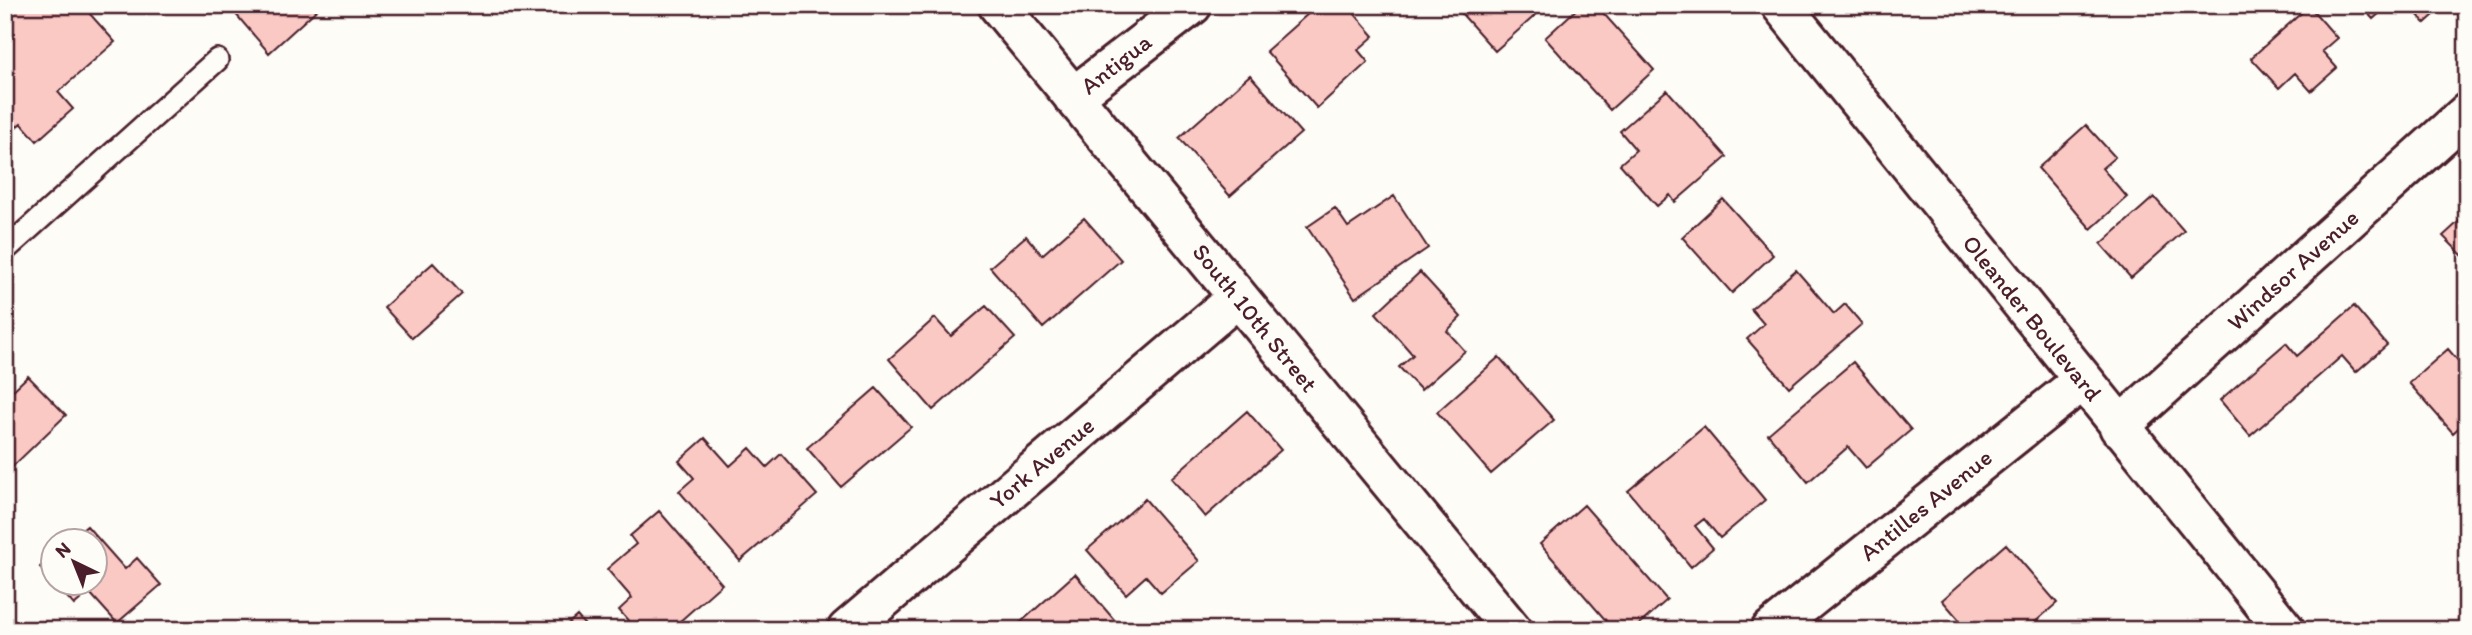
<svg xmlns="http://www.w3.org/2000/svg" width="2472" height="635" font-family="Itim,sans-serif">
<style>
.building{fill:#fac9c4;stroke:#4a1f2b;stroke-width:2}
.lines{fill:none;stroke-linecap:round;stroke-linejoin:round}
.service-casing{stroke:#4a1f2b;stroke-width:26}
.minor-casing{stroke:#4a1f2b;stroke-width:44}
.secondary-casing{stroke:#4a1f2b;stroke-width:44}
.service{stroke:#fdfcf7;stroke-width:21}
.minor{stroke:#fdfcf7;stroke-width:38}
.secondary{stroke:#fdfcf7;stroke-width:38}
.labels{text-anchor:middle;stroke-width:5;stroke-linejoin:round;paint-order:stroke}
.street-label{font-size:24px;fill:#4a1f2b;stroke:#fdfcf7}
</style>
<rect width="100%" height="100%" fill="#fdfcf7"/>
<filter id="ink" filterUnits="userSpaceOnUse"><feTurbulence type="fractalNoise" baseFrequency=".0143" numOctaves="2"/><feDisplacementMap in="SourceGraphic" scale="14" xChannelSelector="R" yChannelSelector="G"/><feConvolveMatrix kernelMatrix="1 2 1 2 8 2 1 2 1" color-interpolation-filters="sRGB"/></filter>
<g filter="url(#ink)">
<path class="building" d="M5,5h77l33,37 -57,50 15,17 -36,32 -16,-18 -16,14z
M228,5h94l-53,48z
M1318,5h29l27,31 -16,14 10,12 -51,46 -51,-57z
M1470,5h77l-52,46 -34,-38z
M1581,5h15l58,65 -44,40 -65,-72z
M2360,5h29l-16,14z
M2409,5h36l-20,18z
M2309,6l28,32 -15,13 15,17 -26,23 -16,-18 -16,15 -28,-30z
M1250,75l51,58 -71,63 -51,-58z
M1667,90l60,67 -52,45 -5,-7 -13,11 -37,-42 16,-14 -16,-19z
M2086,125l29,32 -13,11 25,29 -36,32 -53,-61z
M1394,196l34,52 -73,50 -48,-71 28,-19 13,19z
M2154,197l30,34 -53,47 -30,-34z
M1723,199l50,56 -41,38 -50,-56z
M2467,214v46l-24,-24z
M1084,218l37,42 -78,68 -53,-61 36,-31 16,19z
M433,263l29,31 -50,44 -28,-31z
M1796,270l38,44 11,-10 17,20 -73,63 -42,-48 17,-15 -13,-15z
M1420,272l41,45 -14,14 18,20 -44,39 -22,-23 14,-12 -37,-42z
M986,306l29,32 -82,72 -44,-51 46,-41 16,18z
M2354,306l33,39 -31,27 -14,-16 -92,80 -30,-36 66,-57 11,13z
M2448,349l19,22v49l-14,13 -44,-50z
M1499,357l55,63 -63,54 -54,-62z
M1853,362l58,68 -45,38 -18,-21 -40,35 -40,-48z
M28,376l38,39 -60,58 -1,-75z
M876,388l35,39 -70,60 -34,-39z
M1247,411l34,39 -76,67 -34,-39z
M1704,427l61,73 -45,38 -16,-19 -9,7 18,22 -22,19 -63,-76z
M705,438l25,28 20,-18 17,19 14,-13 36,41 -77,66 -61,-70 15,-13 -15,-17z
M1145,499l54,62 -38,32 -15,-17 -20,18 -39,-44z
M1584,505l83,95 -34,30h-19l-74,-86z
M659,511l63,73 -52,46h-34l-17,-20 13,-12 -25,-29 29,-25 -6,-8z
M87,526l38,43 12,-11 24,27 -44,38 -28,-31 -15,13 -20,-23h40v-42h-24z
M2006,544l51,59 -31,27h-58l-26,-30z
M52,556v25l-12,-14z
M1075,574l48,56h-111z
M577,616l12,14h-28z"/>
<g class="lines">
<g class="service-casing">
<path id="service" d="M5,250l212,-190"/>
</g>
<g class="minor-casing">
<path id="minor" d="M998,5l514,625
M1073,97l119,-92
M2119,427l348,-314
M847,630l391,-333
M1771,630l311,-249"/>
</g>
<g class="secondary-casing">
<path id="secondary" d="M1781,5l504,625"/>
</g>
<use href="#service" class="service"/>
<use href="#minor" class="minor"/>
<use href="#secondary" class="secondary"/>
</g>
</g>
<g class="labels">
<g class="street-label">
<text transform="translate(1116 64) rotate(-38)" y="8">Antigua</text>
<text transform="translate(2293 270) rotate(-42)" y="8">Windsor Avenue</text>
<text transform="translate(1255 318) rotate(51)" y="8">South 10th Street</text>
<text transform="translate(2032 318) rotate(51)" y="8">Oleander Boulevard</text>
<text transform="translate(1042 463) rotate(-40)" y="8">York Avenue</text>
<text transform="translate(1926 505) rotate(-39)" y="8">Antilles Avenue</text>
</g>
</g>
<rect width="2472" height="635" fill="none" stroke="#fdfcf7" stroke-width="28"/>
<rect x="14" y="14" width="2444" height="607" fill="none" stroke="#4a1f2b" stroke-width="2.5" filter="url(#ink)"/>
<g transform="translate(74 562) rotate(317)"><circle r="33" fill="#fdfcf7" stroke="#b5a4a5" stroke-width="2"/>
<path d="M0-5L12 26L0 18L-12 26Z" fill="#4a1f2b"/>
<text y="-10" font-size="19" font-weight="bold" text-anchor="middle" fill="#4a1f2b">N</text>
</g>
</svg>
